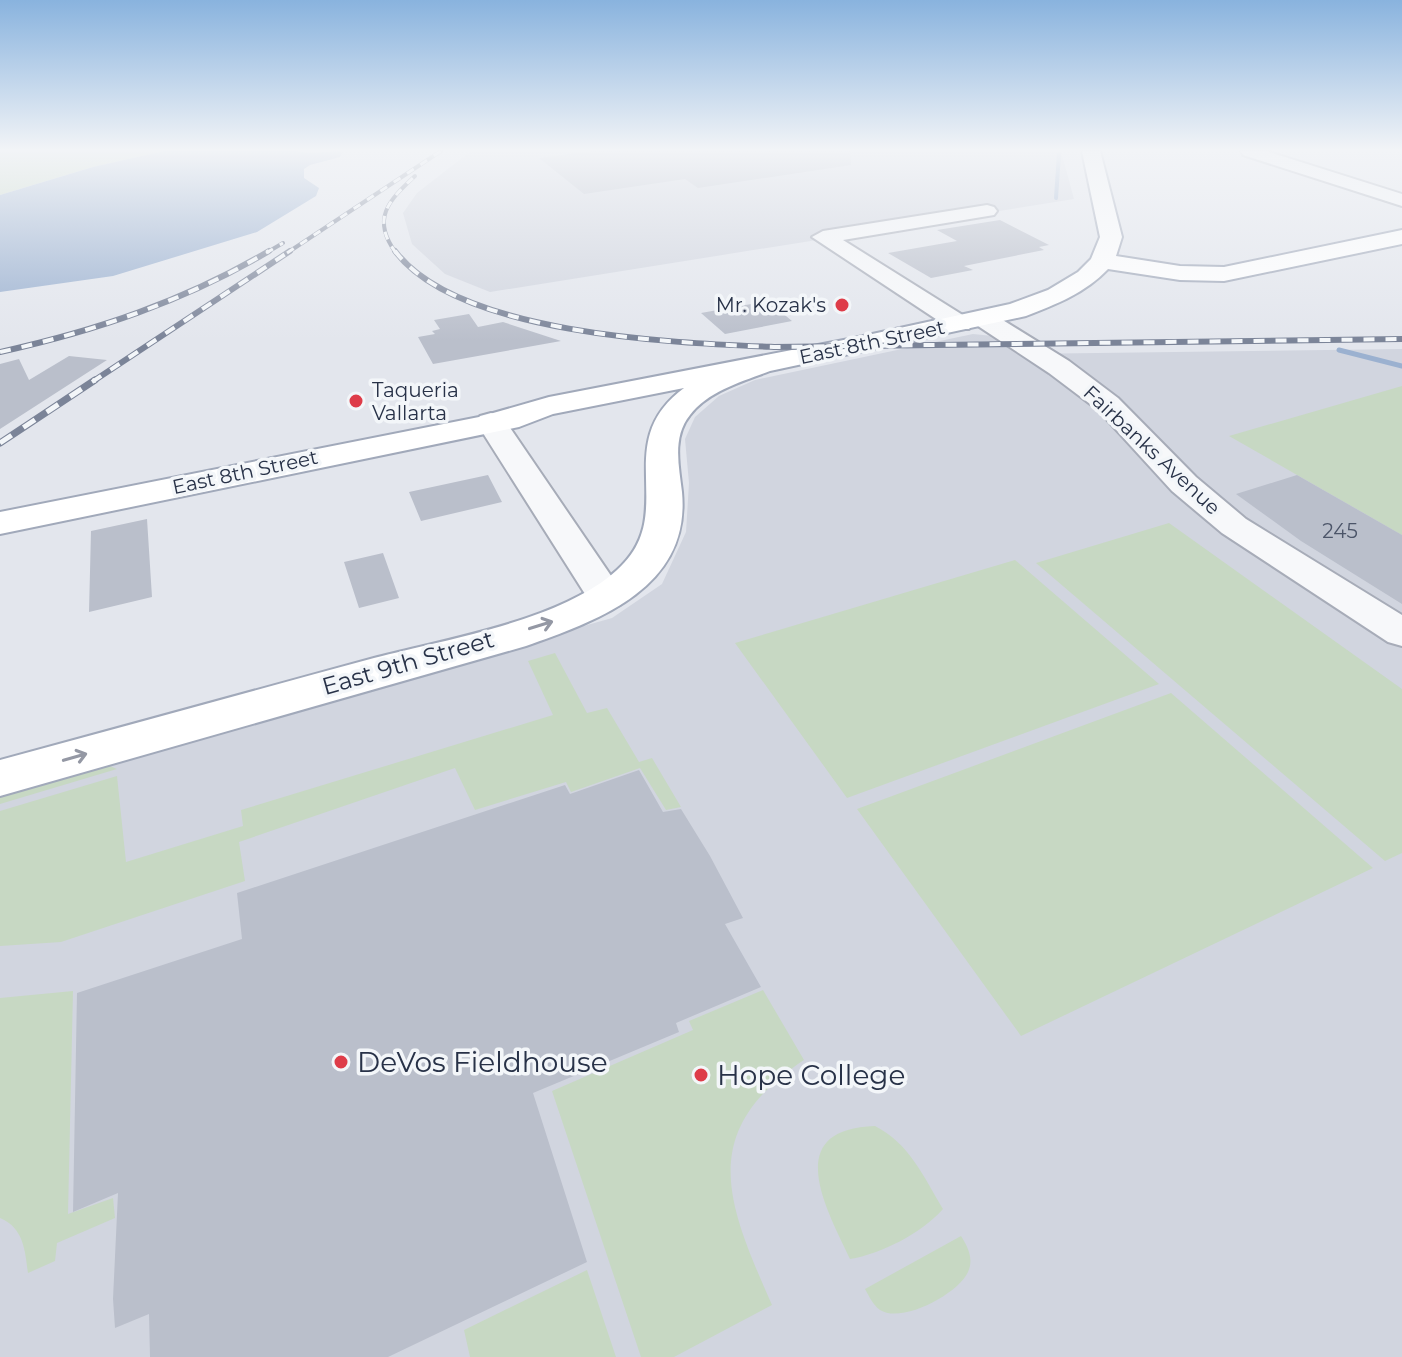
<svg xmlns="http://www.w3.org/2000/svg" width="1402" height="1357" font-family="Montserrat,sans-serif">
<style>
.built{fill:#d1d5df}
.green{fill:#c7d8c3}
.water{fill:#9bb1d0}
.lines{fill:none;stroke-linecap:round;stroke-linejoin:round}
.stream-far1{stroke:#9bb1d0;stroke-width:4}
.stream{stroke:#9bb1d0;stroke-width:5}
.building{fill:#babfcb}
.minor-casing{stroke:#a7acb8;stroke-width:4}
.major-casing{stroke:#a1a9ba;stroke-width:4}
.minor{fill:#f7f8fa;fill-rule:evenodd}
.major{fill:#fff;fill-rule:evenodd}
.rail-far2-casing{stroke:#7b8498;stroke-width:4}
.rail-far1-casing{stroke:#7b8498;stroke-width:6}
.rail-casing{stroke:#7b8498;stroke-width:7}
.rail-far2{stroke:#f3f6f9;stroke-width:3;stroke-dasharray:8;stroke-linecap:butt}
.rail-far1{stroke:#f3f6f9;stroke-width:4;stroke-dasharray:11;stroke-linecap:butt}
.rail{stroke:#f3f6f9;stroke-width:5;stroke-dasharray:14;stroke-linecap:butt}
.oneway{stroke:#9498a4}
.poi-dot{fill:#de3c49;stroke:#f3f6f9;stroke-width:3}
.labels{text-anchor:middle;stroke-width:7;stroke-linejoin:round;paint-order:stroke}
.far-poi-label{font-size:20px;fill:#283248;stroke:#f3f6f9;text-anchor:end}
.far-street-label{font-size:20px;fill:#283248;stroke:#f3f6f9}
.number-label{font-size:20px;fill:#4c5569}
.street-label{font-size:24px;fill:#283248;stroke:#f3f6f9}
.near-poi-label{font-size:28px;fill:#283248;stroke:#f3f6f9;text-anchor:start}
</style>
<rect width="100%" height="100%" fill="#e3e6ed"/>
<path class="built" d="M471,151h590l13,48 -584,93 -45,-18 -33,-30 -9,-31 14,-20z
M973,334l20,2 27,18 382,-5v1008h-1402v-565l612,-174 50,-34 24,-52 3,-49 -4,-44 10,-22 24,-21 36,-16z"/>
<path class="green" d="M0,151h164l-71,16 -93,28z
M1402,386v149l-173,-99z
M1169,523l233,166v164l-17,8 -349,-298z
M1015,560l144,124 -312,114 -112,-155z
M555,653l32,60 20,-5 32,54 13,-4 29,49 -15,3 -26,-42 -69,24 -5,-10 -91,28 -20,-42 -216,74 6,39 -184,61 -61,4v-135l117,-35 9,86 117,-36 -2,-16 312,-95 -25,-54z
M1171,693l202,175 -352,168 -164,-227z
M100,762l17,7 -117,35v-13z
M763,990l41,70c-109,72 -76,145 -32,245l-98,52h-33l-89,-266 141,-61 -4,-9z
M73,991l-5,223 45,-16 2,20 -58,25 -2,18 -27,12c-3,-22 -4,-45 -28,-55v-220z
M875,1126c34,17 49,51 68,83 -21,24 -62,45 -93,50 -24,-51 -69,-130 25,-133z
M961,1236c7,11 13,23 7,36 -10,22 -66,52 -88,38 -7,-5 -11,-14 -15,-21z
M587,1270l29,87h-146l-6,-27z"/>
<path class="water" d="M164,151h134l9,2 32,-2 3,2 -2,4 -30,8 -6,4v9l15,10 -3,8 -59,36 -144,44 -113,16v-97l93,-28z"/>
<g class="lines">
<path class="stream-far1" d="M1056,198l3,-44"/>
<path class="stream" d="M1339,350l63,16"/>
</g>
<path class="building" d="M592,151h258l1,14 -153,23 -13,-9 -101,15 -45,-36z
M1000,220l49,25 -10,2 5,3 -80,16 9,4 -42,8 -43,-25 69,-12 -20,-11z
M768,301l24,20 -67,13 -24,-21z
M469,314l9,13 25,-5 58,19 -128,23 -15,-27 17,-3 -3,-3 8,-2 -6,-9z
M69,356l38,4 -107,69v-65l19,-5 10,21z
M488,475l14,27 -81,19 -12,-29z
M1297,475l105,60v69l-101,-63 -65,-47z
M147,519l5,78 -63,15 2,-81z
M383,553l16,45 -40,10 -15,-46z
M639,770l24,42 18,-3 29,47 33,62 -18,6 36,63 -85,36 3,9 -146,61 54,169 -199,95h-238l-1,-43 -34,14 -2,-29 5,-106 -45,19 4,-219 165,-54 -5,-46 328,-108 5,9z"/>
<g class="lines">
<g class="minor-casing">
<path id="minor" d="M1241,151h25l136,43v12l-159,-51z
M987,205l7,2 3,4 -3,4 -151,25 126,79 4,5 -4,5h-18l-139,-92 11,-6z
M984,311l9,3 76,47 49,37 78,79 50,42 156,96v31l-14,-4 -166,-109 -50,-42 -74,-81 -49,-37 -74,-49 -4,-5 4,-5z
M491,413l11,3 118,173 5,8 -5,8 -14,4 -14,-4 -116,-183 4,-6z"/>
</g>
<g class="major-casing">
<path id="major" d="M1082,151h18l22,86 -6,19 64,10 44,1 178,-37v14l-178,37 -44,-1 -72,-11c-23,24 -51,35 -82,47l-256,55c-26,10 -62,20 -80,44 -18,22 -11,51 -8,77 9,95 -82,128 -156,154l-526,150v-36c125,-34 249,-68 374,-102 72,-19 187,-37 243,-88 64,-57 -9,-126 67,-182l-131,26 -34,13 -519,107v-22l479,-95 70,-20 305,-59 156,-34 38,-14 30,-18 13,-13 9,-22z"/>
</g>
<use href="#minor" class="minor"/>
<use href="#major" class="major"/>
<g class="rail-far2-casing">
<path id="rail-far2" d="M266,253l17,-10
M287,253l154,-102
M396,253c-25,-34 -8,-52 19,-77"/>
</g>
<g class="rail-far1-casing">
<path id="rail-far1" d="M395,251c63,84 281,92 379,96l628,-8
M0,352c95,-21 185,-51 269,-101
M92,382l198,-131"/>
</g>
<g class="rail-casing">
<path id="rail" d="M0,443l95,-63"/>
</g>
<use href="#rail-far2" class="rail-far2"/>
<use href="#rail-far1" class="rail-far1"/>
<use href="#rail" class="rail"/>
</g>
<defs><path id="oneway-shaft" d="M-6 0H5M1.5-3L5.5 0L1.5 3" fill="none" stroke-width="1.6" stroke-linecap="round" stroke-linejoin="round" transform="scale(2)"/></defs>
<g class="oneway">
<use href="#oneway-shaft" transform="translate(541 625) rotate(-17)"/>
<use href="#oneway-shaft" transform="translate(75 757) rotate(-16)"/>
</g>
<linearGradient id="sky" x2="0" y2="1"><stop stop-color="#89b3de"/><stop offset="0.44" stop-color="#f2f4f7"/><stop offset="1" stop-color="#f2f4f7" stop-opacity="0"/></linearGradient>
<rect width="1402" height="341" fill="url(#sky)"/>
<g class="poi-dot">
<circle cx="842" cy="305" r="8"/>
<circle cx="356" cy="401" r="8"/>
<circle cx="341" cy="1062" r="8"/>
<circle cx="701" cy="1075" r="8"/>
</g>
<g class="labels">
<g class="far-poi-label">
<text x="826" y="312">Mr. Kozak's</text>
<text x="372" y="397" text-anchor="start">Taqueria<tspan x="372" dy="23">Vallarta</tspan></text>
</g>
<g class="far-street-label">
<text transform="translate(872 342) rotate(-12)" y="7">East 8th Street</text>
<text transform="translate(1152 450) rotate(43)" y="7">Fairbanks Avenue</text>
<text transform="translate(245 472) rotate(-12)" y="7">East 8th Street</text>
</g>
<g class="number-label">
<text x="1340" y="538">245</text>
</g>
<g class="street-label">
<text transform="translate(408 663) rotate(-16)" y="8">East 9th Street</text>
</g>
<g class="near-poi-label">
<text x="357" y="1072">DeVos Fieldhouse</text>
<text x="717" y="1085">Hope College</text>
</g>
</g>
</svg>
